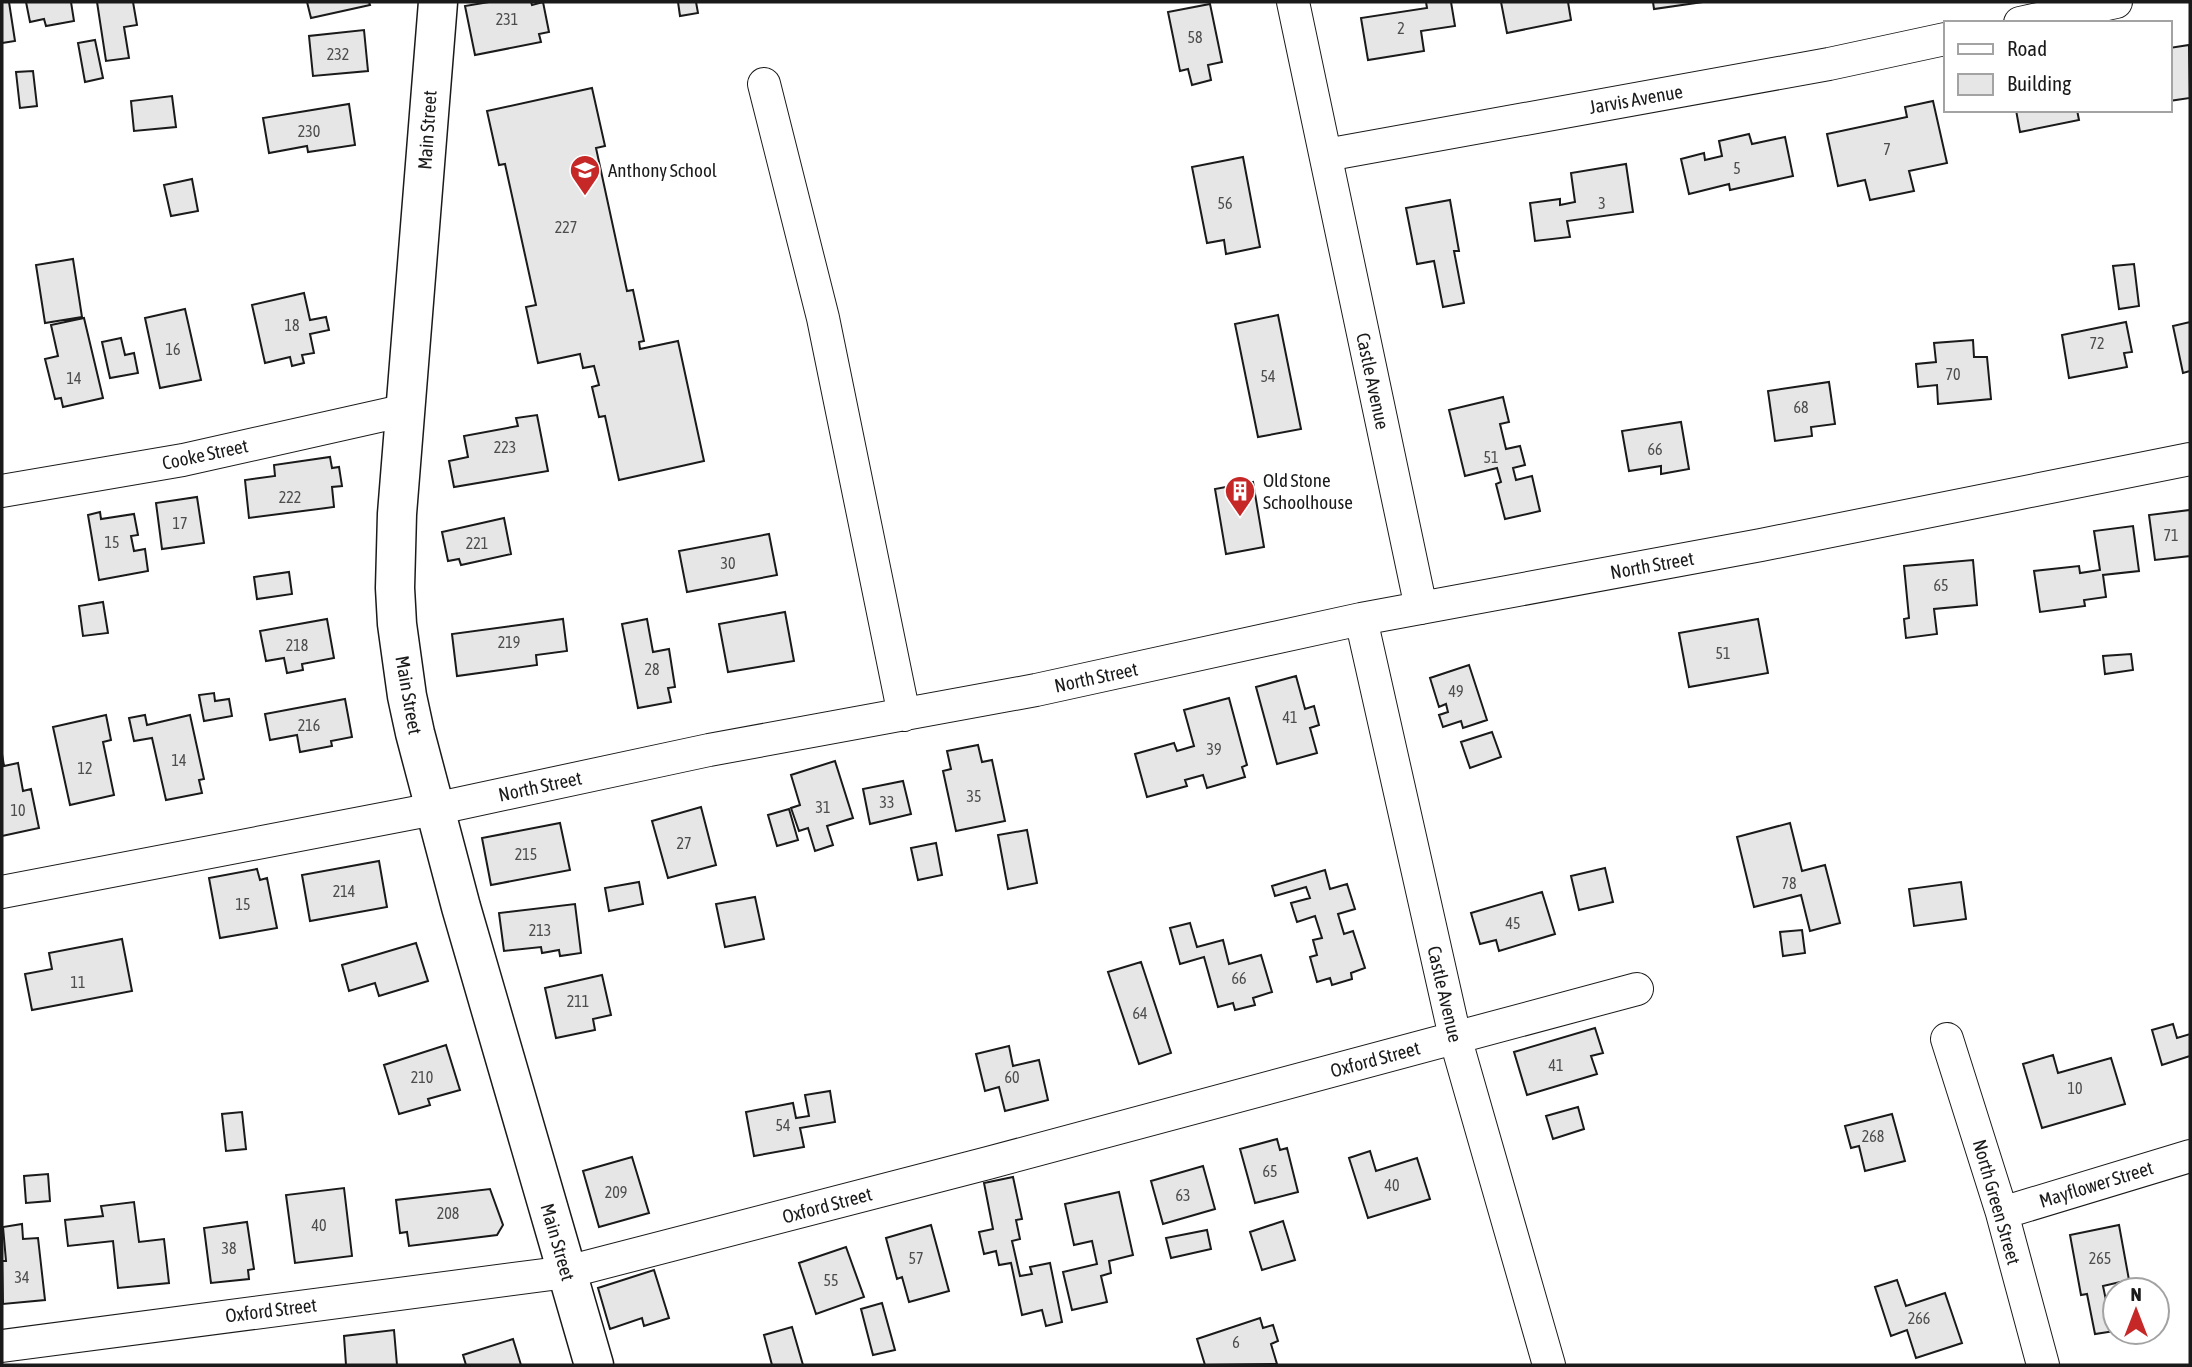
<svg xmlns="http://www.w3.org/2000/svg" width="2192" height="1367" font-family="'Asap Condensed',sans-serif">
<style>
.building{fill:#e6e6e6;stroke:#1a1a1a;stroke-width:2}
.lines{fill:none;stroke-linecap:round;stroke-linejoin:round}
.street-casing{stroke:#1a1a1a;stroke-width:34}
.secondary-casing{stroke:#1a1a1a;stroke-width:41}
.street{stroke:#fff;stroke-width:32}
.secondary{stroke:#fff;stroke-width:38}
.labels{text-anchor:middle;stroke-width:5;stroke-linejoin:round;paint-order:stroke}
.number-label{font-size:16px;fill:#4d4d4d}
.street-label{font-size:19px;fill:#1a1a1a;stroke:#fff}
.poi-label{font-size:19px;fill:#1a1a1a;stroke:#fff;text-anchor:start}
</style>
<rect width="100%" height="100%" fill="#fff"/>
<path class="building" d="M2,2h7l6,39 -13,2z
M26,2h45l3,19 -28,5 -2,-7 -14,3z
M97,2h36l4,23 -13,2 5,31 -23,3z
M307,2h62l1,3 -59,13z
M489,2h42l1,3 11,-3 6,30 -10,2 2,8 -66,13 -10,-49z
M678,2h18l2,11 -18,3z
M1426,2h25l4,24 -34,5 3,20 -56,9 -7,-42 66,-10z
M1501,2h67l3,18 -64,13z
M1653,2h50l-49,7z
M1210,4l12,58 -14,3 3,15 -19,5 -4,-16 -8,2 -12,-59z
M364,30l4,41 -55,5 -4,-40z
M95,40l8,38 -18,4 -7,-39z
M2189,45l1,53 -21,3v-53z
M33,71l4,35 -17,2 -4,-36z
M592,88l13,58 -9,2 31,143 6,-1 11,51 -5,1 1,7 38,-8 26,120 -85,19 -14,-64 -6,1 -7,-30 7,-2 -5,-19 -11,2 -3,-14 -42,9 -12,-56 10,-2 -31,-141 -6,1 -12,-54z
M172,96l4,31 -42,4 -3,-30z
M1933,101l14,62 -38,8 5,20 -44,9 -5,-20 -27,6 -11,-52 80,-17 -2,-10z
M349,104l6,41 -47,7 -1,-6 -38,7 -6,-35z
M2016,110h61l2,10 -59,12z
M1749,134l3,10 33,-7 8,39 -63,14 -1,-6 -40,10 -8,-35 23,-6 1,7 17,-4 -3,-15z
M1243,157l17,90 -34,7 -2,-14 -17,3 -15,-76z
M1626,164l7,48 -66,9 3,16 -35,4 -5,-38 30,-4v6l15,-3 -4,-29z
M192,179l6,32 -27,5 -7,-31z
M1450,200l9,51h-5l10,52 -21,4 -9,-46 -17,3 -11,-56z
M73,259l9,58 -37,6 -9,-58z
M2134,264l5,42 -20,3 -6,-43z
M304,293l6,27 16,-3 3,13 -19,4 4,19 -12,2 2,8 -12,3 -2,-9 -25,6 -13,-58z
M185,309l16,71 -41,8 -15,-70z
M1278,315l23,114 -43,8 -23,-113z
M84,318l19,80 -40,9 -2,-9 -6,1 -10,-40 13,-3 -7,-31z
M2126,322l6,30 -8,1 3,14 -58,11 -7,-43z
M2190,322v49l-7,2 -10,-47z
M121,338l4,17 9,-2 4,20 -28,5 -8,-36z
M1973,340l1,17h13l4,42 -53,5 -1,-19 -19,2 -2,-23 20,-2 -2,-19z
M1829,382l6,42 -24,3 1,9 -37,5 -7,-50z
M1503,397l6,25 -9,2 6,25 14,-3 5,19 -12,3 3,12 16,-4 8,35 -35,8 -9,-35 5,-2 -4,-14 -32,8 -16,-66z
M537,415l11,56 -94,16 -5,-26 19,-4 -4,-21 54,-10 -2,-8z
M1681,422l8,47 -28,5v-8l-32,5 -7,-40z
M330,457l2,11 7,-1 3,19 -10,1 2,20 -85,11 -4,-38 30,-4 -1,-11z
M1253,482l11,65 -38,7 -11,-65z
M197,497l7,46 -42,6 -6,-46z
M2190,510v46l-35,4 -6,-45z
M100,512l1,7 33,-5 4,21 -7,1 3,15 11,-2 3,22 -49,9 -11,-65z
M504,518l7,36 -50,11 -2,-6 -11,2 -6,-29z
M2133,526l6,45 -36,4 3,22 -22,3 1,6 -45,6 -6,-41 45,-5 1,7 20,-3 -6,-39z
M769,534l8,41 -90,17 -8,-41z
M1973,560l4,45 -43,4 3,25 -31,4 -2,-19 5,-1 -5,-52z
M289,572l3,22 -35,5 -3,-22z
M103,602l5,31 -25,3 -4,-30z
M785,612l9,49 -66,11 -9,-48z
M327,619l7,39 -32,6 1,6 -16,3 -3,-15 -18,3 -6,-30z
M563,619l4,32 -31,4 1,10 -80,11 -5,-42z
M647,619l6,33 16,-3 6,38 -7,1 3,14 -33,6 -16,-84z
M1758,619l10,54 -79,14 -10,-54z
M2131,654l2,16 -28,4 -2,-18z
M1469,665l18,55 -24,8 -2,-7 -18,6 -4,-12 9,-3 -2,-8 -7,3 -9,-29z
M1296,676l9,33 9,-3 5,19 -9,3 7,25 -40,11 -21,-77z
M214,693l1,8 14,-2 3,17 -28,5 -5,-26z
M1229,698l18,67 -5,2 3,10 -38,11 -4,-13 -18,5 2,6 -40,11 -12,-43 39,-11 3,8 17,-5 -10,-36z
M345,699l7,38 -21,4 1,5 -32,6 -3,-17 -27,5 -5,-26z
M106,715l5,25 -8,2 11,53 -44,10 -17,-78z
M145,715l2,10 43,-10 14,64 -5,1 3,13 -36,7 -14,-62 -18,3 -5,-23z
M1492,732l9,25 -31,11 -9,-26z
M978,745l4,17 10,-2 13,61 -49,10 -13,-60 8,-2 -4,-18z
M2,754l2,12 14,-3 5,28 8,-2 8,39 -37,8z
M835,761l18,57 -26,8 6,19 -18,6 -7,-23 -9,3 -8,-23 9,-3 -9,-30z
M903,781l8,33 -41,10 -7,-35z
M701,807l15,58 -48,13 -16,-57z
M789,809l9,31 -21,6 -9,-31z
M560,823l10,47 -79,15 -9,-47z
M1790,823l12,48 23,-6 15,58 -30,8 -9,-36 -47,12 -17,-70z
M1027,830l10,53 -29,6 -10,-54z
M936,843l6,32 -24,5 -7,-32z
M379,861l8,46 -77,14 -8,-46z
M1605,868l8,34 -34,8 -8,-34z
M257,869l3,11 7,-2 10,50 -57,10 -11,-60z
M1325,870l5,19 17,-5 8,25 -17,5 6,20 9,-3 12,37 -14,5 1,6 -20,6 -2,-7 -13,4 -7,-25 7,-2 -4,-15 9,-2 -7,-22 -18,6 -6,-19 19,-5 -4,-11 -31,9 -3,-10z
M639,882l4,22 -34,7 -4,-23z
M1961,882l5,37 -52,7 -5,-37z
M1542,892l13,42 -56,17 -3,-11 -16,4 -9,-31z
M755,897l9,42 -39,8 -9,-43z
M575,904l6,49 -21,3 -1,-6 -17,3 -1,-6 -37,4 -5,-38z
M1190,923l7,24 26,-7 6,24 32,-9 11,37 -19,6 2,7 -20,5 -2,-7 -15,4 -14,-50 -24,7 -10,-36z
M1802,930l3,23 -22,3 -3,-24z
M122,939l10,52 -100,19 -7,-36 27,-5 -3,-16z
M416,943l12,38 -49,15 -4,-13 -26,8 -7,-26z
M1141,962l30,91 -32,11 -31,-92z
M602,975l9,40 -18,4 2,11 -39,8 -11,-50z
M2173,1024l4,14 13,-4v22l-28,9 -10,-35z
M1595,1028l8,25 -12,3 6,18 -70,21 -13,-43z
M446,1045l14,45 -32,9 2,6 -31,9 -15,-49z
M1009,1046l4,20 26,-6 9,40 -43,11 -6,-24 -14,4 -9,-37z
M2053,1055l5,18 53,-15 14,46 -83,24 -19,-64z
M830,1091l5,31 -35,6 4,19 -50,9 -8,-44 47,-9 3,15 13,-2 -4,-21z
M1578,1107l6,22 -31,10 -7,-23z
M242,1112l4,37 -20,2 -4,-37z
M1892,1114l13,47 -40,10 -6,-25 -8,2 -6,-22z
M1277,1139l3,11 7,-2 11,44 -43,11 -15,-54z
M1370,1151l6,20 41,-13 13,41 -62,19 -19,-60z
M632,1157l17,56 -50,14 -16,-56z
M1203,1166l12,43 -52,15 -12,-43z
M48,1174l2,27 -24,2 -2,-27z
M1013,1177l9,42 -6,1 4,19 -8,2 8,35 12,-2 -2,-7 20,-4 12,59 -16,4 -4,-16 -20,5 -11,-52 -12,2 -3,-14 -12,3 -5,-22 14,-3 -9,-46z
M344,1188l8,68 -57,7 -9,-68z
M490,1189l13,36 -6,10 -88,11 -2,-14 -7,1 -4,-33z
M1119,1192l14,63 -24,6 2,12 -10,3 6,26 -35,8 -9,-38 34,-8 -5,-23 -18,4 -9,-41z
M134,1202l5,40 25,-3 5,44 -51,5 -5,-47 -45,5 -3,-26 38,-4 -2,-10z
M1283,1221l12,39 -33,10 -12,-38z
M247,1222l7,47 -6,1 1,9 -38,4 -7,-55z
M22,1224l1,15 15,-1 7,62 -42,4 -1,-43h4l-3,-34z
M931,1225l18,66 -40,11 -7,-25 -5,2 -11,-41z
M2119,1225l10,55 -26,6 5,24 7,-1v22l-20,3 -8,-40 -6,1 -11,-60z
M1207,1230l4,19 -40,9 -5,-20z
M846,1247l18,50 -48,17 -17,-51z
M654,1270l15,48 -25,8 -2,-8 -32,11 -12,-41z
M1897,1280l9,26 39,-13 17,50 -46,15 -9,-28 -16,6 -16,-49z
M882,1303l13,47 -22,5 -12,-46z
M1260,1318l3,10 10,-3 5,16 -7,3 6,20 -72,1 -8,-26z
M792,1327l11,38h-31l-8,-30z
M394,1330l3,35h-51l-2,-29z
M513,1339l8,26h-55l-3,-10z"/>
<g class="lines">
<g class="street-casing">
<path id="street" d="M1293,2l128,606
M2020,23l96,-21
M764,84l59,234 81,397
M1326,155l503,-91 116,-25
M2,491l181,-31 223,-50
M1361,619l94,418 94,328
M2,892l432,-83 275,-59 327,-60 325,-71 400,-74 429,-86
M1947,1039l55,174 41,152
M2002,1213l188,-57
M2,1346l565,-74 421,-109 649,-174"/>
</g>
<g class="secondary-casing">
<path id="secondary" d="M438,2l-41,512 -2,74 2,36 10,72 8,37 46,174 133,458"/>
</g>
<use href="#street" class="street"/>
<use href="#secondary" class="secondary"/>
</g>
<defs>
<g id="school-pin" transform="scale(1.575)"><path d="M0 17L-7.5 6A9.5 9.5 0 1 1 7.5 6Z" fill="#c62828" stroke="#fff"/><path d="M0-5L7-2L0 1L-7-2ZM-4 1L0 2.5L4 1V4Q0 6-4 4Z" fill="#fff"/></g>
<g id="building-pin" transform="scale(1.575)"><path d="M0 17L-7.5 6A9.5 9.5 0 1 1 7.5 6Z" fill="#c62828" stroke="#fff"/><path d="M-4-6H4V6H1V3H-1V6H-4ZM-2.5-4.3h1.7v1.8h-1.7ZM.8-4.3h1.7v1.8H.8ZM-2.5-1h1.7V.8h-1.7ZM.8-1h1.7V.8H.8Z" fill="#fff"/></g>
</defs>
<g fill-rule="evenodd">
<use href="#school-pin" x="585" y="170"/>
<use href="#building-pin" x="1240" y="491"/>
</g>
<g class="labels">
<g class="number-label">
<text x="507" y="25">231</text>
<text x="1401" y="34">2</text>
<text x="1195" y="43">58</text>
<text x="338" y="60">232</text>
<text x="309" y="137">230</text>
<text x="1887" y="155">7</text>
<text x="1737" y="174">5</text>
<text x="1225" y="209">56</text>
<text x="1602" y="209">3</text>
<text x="566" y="233">227</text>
<text x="292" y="331">18</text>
<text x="2097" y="349">72</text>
<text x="173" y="355">16</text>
<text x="1953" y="380">70</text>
<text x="1268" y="382">54</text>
<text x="74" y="384">14</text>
<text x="1801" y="413">68</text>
<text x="505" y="453">223</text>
<text x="1655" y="455">66</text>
<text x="1491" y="463">51</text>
<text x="290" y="503">222</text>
<text x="180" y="529">17</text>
<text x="2171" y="541">71</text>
<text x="112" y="548">15</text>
<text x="477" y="549">221</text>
<text x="728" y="569">30</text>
<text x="1941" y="591">65</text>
<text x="509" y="648">219</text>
<text x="297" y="651">218</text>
<text x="1723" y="659">51</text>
<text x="652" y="675">28</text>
<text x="1456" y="697">49</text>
<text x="1290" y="723">41</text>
<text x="309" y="731">216</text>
<text x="1214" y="755">39</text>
<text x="179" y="766">14</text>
<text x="85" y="774">12</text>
<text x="974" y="802">35</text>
<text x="887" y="808">33</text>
<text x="823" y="813">31</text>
<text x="18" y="816">10</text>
<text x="684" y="849">27</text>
<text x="526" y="860">215</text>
<text x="1789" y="889">78</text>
<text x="344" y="897">214</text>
<text x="243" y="910">15</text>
<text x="1513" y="929">45</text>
<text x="540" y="936">213</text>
<text x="1239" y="984">66</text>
<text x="78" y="988">11</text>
<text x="578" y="1007">211</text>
<text x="1140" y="1019">64</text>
<text x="1556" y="1071">41</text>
<text x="422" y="1083">210</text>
<text x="1012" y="1083">60</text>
<text x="2075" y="1094">10</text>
<text x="783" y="1131">54</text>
<text x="1873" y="1142">268</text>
<text x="1270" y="1177">65</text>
<text x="1392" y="1191">40</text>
<text x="616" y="1198">209</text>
<text x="1183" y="1201">63</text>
<text x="448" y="1219">208</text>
<text x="319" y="1231">40</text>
<text x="229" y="1254">38</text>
<text x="916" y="1264">57</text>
<text x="2100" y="1264">265</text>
<text x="22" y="1283">34</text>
<text x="831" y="1286">55</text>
<text x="1919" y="1324">266</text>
<text x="1236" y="1348">6</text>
</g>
<g class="street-label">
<text transform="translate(1636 99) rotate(-10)" y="7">Jarvis Avenue</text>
<text transform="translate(427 130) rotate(-86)" y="7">Main Street</text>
<text transform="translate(1373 381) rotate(78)" y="7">Castle Avenue</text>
<text transform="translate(205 454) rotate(-12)" y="7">Cooke Street</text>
<text transform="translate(1652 565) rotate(-10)" y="7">North Street</text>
<text transform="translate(1096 677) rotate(-12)" y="7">North Street</text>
<text transform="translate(409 695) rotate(80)" y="7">Main Street</text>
<text transform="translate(540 786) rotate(-12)" y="7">North Street</text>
<text transform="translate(1445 994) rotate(77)" y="7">Castle Avenue</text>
<text transform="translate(1375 1059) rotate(-15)" y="7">Oxford Street</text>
<text transform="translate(2096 1184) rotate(-17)" y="7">Mayflower Street</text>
<text transform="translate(1997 1202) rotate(74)" y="7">North Green Street</text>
<text transform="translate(827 1205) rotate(-15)" y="7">Oxford Street</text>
<text transform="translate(558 1242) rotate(74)" y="7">Main Street</text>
<text transform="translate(271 1310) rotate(-7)" y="7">Oxford Street</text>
</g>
<g class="poi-label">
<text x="608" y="177">Anthony School</text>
<text x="1263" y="487">Old Stone<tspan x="1263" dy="22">Schoolhouse</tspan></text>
</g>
</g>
<rect width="2192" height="1367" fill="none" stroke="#1a1a1a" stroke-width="7"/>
<rect x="1944" y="21" width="228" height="91" fill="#ffffff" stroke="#a3a3a3" stroke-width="2"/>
<rect x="1958" y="44" width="35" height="10" fill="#ffffff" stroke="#a3a3a3" stroke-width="2"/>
<text x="2007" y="56" font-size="21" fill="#1a1a1a">Road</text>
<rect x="1958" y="74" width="35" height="21" fill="#e6e6e6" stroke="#a3a3a3" stroke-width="2"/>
<text x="2007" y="91" font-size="21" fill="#1a1a1a">Building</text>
<g transform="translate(2136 1311)"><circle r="33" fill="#ffffff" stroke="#a3a3a3" stroke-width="2"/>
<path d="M0-5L12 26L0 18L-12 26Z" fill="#c62828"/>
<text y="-10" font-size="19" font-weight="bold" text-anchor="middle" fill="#1a1a1a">N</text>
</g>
</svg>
